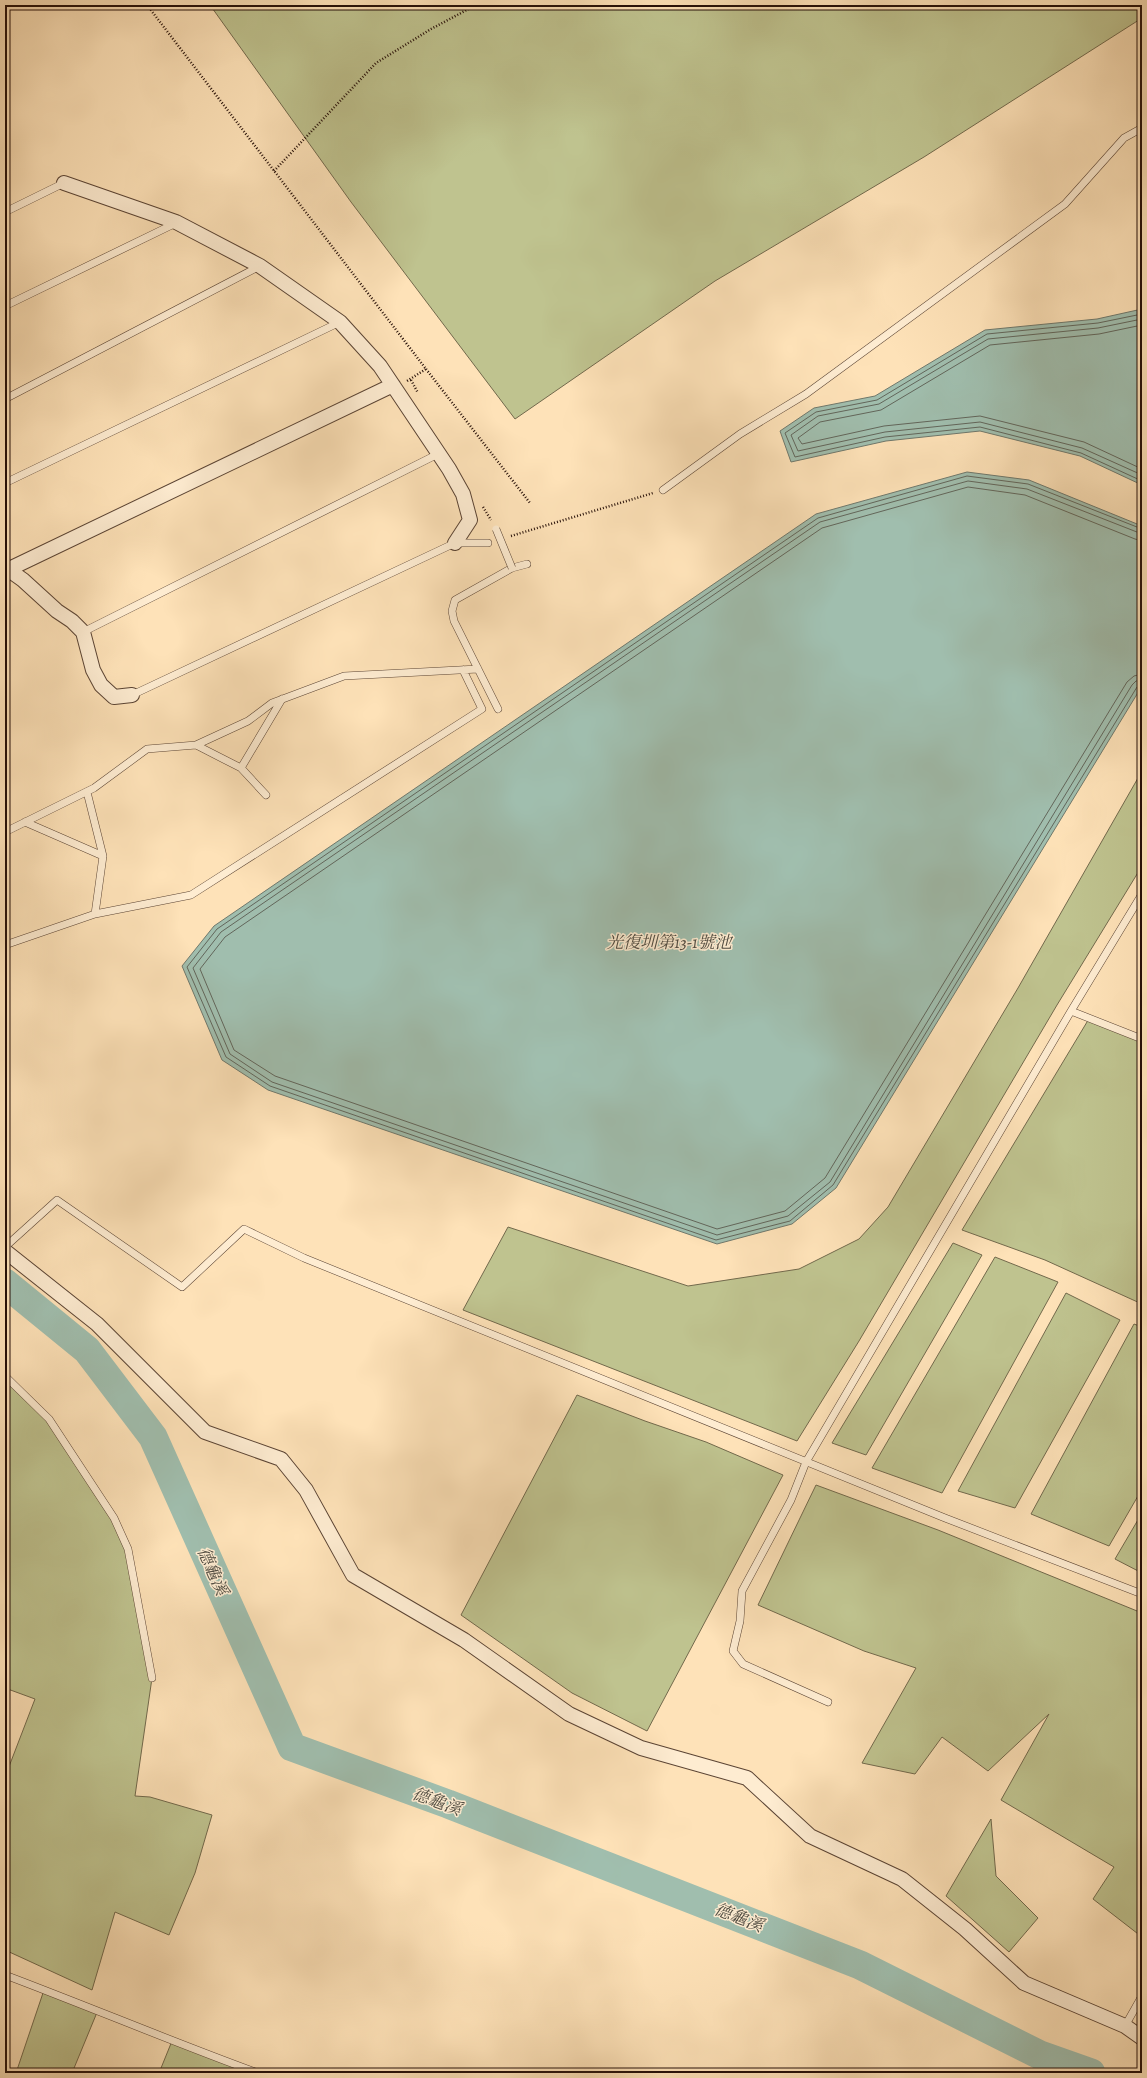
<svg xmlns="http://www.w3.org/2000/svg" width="1147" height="2078" font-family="Alegreya,'Noto Serif TC',serif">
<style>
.green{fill:#bfc38f;stroke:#72694c}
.water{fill:#a0beae;stroke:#6f786c}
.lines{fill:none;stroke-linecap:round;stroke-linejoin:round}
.shore{stroke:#62665b;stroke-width:1}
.river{stroke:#a0beae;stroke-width:29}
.service-casing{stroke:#5b4434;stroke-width:8}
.minor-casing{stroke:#5b4434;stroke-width:16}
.path{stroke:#250f08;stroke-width:2.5;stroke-dasharray:1 2;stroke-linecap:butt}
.service{stroke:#feecd1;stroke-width:7}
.minor{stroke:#feecd1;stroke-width:14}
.service-bridge-casing{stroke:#5b4434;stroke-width:8;stroke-linecap:butt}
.service-bridge{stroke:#feecd1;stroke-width:7}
.labels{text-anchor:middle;stroke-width:3;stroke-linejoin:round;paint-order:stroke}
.water-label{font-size:17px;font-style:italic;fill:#504c42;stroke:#feecd1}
</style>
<rect width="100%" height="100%" fill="#fee2b8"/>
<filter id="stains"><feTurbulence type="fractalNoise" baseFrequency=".005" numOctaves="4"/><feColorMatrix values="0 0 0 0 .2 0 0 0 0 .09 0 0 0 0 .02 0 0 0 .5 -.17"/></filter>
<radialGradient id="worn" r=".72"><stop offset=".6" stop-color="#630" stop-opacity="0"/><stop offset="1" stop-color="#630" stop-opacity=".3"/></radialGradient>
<path class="green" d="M210,5h932v13l-218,139 -209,124 -200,138 -164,-217z
M1142,771v95l-85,139 -198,336 -62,100 -334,-131 45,-83 180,59 111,-17 60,-30 29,-32 130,-219z
M1090,1017l52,19v268l-97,-44 -83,-30z
M953,1243l29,12 -116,200 -34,-12z
M995,1257l63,25 -116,211 -70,-25z
M1066,1293l54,27 -105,188 -57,-17z
M1134,1324l8,3v162l-33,57 -78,-32z
M5,1376l44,43 57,88 22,42 24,129 -17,118 15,1 62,18 -17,58 -26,62 -54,-23 -23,78 -87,-40v-173l30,-78 -30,-11z
M577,1395l68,26 61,21 77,33 -136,256 -75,-38 -111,-78z
M816,1485l122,45 204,83v324l-49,-38 21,-32 -113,-67 48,-86 -61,57 -46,-34 -27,37 -53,-11 54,-95 -52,-17 -106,-46z
M1142,1513v60l-27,-14z
M991,1819l5,57 42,42 -29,34 -63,-56z
M44,1990l54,20 -26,63h-56z
M172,2041l86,32h-99z"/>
<path class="water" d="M1142,309v176l-62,-29 -100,-25 -94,10 -95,21 -11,-31 34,-23 61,-12 110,-66 112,-11z
M967,472l62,8 113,46v160l-306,502 -44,36 -75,20 -449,-154 -46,-30 -40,-94 32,-40 602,-412z"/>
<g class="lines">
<path class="shore" d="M1142,314l-44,9 -111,11 -110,66 -61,12 -31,21 10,24 90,-20 95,-10 101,26 61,28
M1142,319l-44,9 -110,11 -109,65 -61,12 -27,19 7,16 87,-19 95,-10 102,26 60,27
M1142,325l-43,9 -109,11 -109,65 -61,12 -22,16 4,6 82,-18 96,-10 104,26 58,27
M1142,529l-114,-45 -61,-8 -149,42 -601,411 -30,38 39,90 44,29 446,154 74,-19 43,-36 304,-498 5,-2
M1142,534l-115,-45 -59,-8 -148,41 -599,410 -28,36 37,86 42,28 445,153 71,-19 42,-34 302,-497 4,-4 6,-1
M1142,541l-7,-2 -110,-44 -57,-8 -146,41 -597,409 -25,32 34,81 41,26 442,153 68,-18 40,-33 302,-496 7,-6 8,-2"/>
<path class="river" d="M5,1283l82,67 66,87 139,310 156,57 412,161 180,90 51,18"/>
<g class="service-casing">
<path id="service" d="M5,212l59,-29
M5,306l171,-83
M5,399l255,-133
M5,483l335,-161
M663,490l77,-56 66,-40 259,-190 59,-66 18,-10
M83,632l355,-178
M132,695l323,-152h33
M498,709l-44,-88 -2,-10 3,-11 57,-32 15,-4
M196,745l45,23 25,27
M241,768l41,-69
M87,792l16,64
M25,822l78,34 -8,58
M5,832l89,-44 53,-39 49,-4 52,-24 24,-18 72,-27 134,-7
M5,945l90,-31 96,-19 291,-186 -19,-39
M1071,1011l71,28
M5,1247l52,-47 125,87 62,-58 60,29 641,260 197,76
M5,1376l44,43 65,99 14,31 24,129
M828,1702l-85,-38 -10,-13 7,-30 2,-30 49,-91 15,-38 265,-451 71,-117
M5,1975c85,32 168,67 253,98
M1125,2026l17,-30"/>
</g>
<g class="minor-casing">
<path id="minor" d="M64,183l112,39 84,44 80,56 40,44 69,103 14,25 7,26 -15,23
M9,570l14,10 34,31 15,10 11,11 10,38 8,15 13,12 18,-2
M5,571l388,-186
M5,1251l92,73 108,108 76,27 25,31 47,85 111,65 105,74 72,34 106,30 63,58 92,43 63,50 59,54 101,43 17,12"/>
</g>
<path class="path" d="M147,5l279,364 -19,12
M274,171l102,-108 55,-34 45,-24
M426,369l104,134
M411,380l7,13
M483,507l8,13
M511,536l142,-43"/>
<use href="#service" class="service"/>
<use href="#minor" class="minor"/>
<g class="service-bridge-casing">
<path id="service-bridge" d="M496,529l16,39"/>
</g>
<use href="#service-bridge" class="service-bridge"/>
</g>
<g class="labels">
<g class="water-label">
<text x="669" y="948">光復圳第13-1號池</text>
<text transform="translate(213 1571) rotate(66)" y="6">德龜溪</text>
<text transform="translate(437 1801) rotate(20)" y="6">德龜溪</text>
<text transform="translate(739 1917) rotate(21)" y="6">德龜溪</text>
</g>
</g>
<rect width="1147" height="2078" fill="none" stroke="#fee2b8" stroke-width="20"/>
<rect x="6" y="6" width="1135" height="2066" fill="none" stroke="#250f08" stroke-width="2"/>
<rect x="10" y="10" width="1127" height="2058" fill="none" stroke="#250f08"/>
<rect width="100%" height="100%" filter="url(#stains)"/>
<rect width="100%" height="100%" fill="url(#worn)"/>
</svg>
